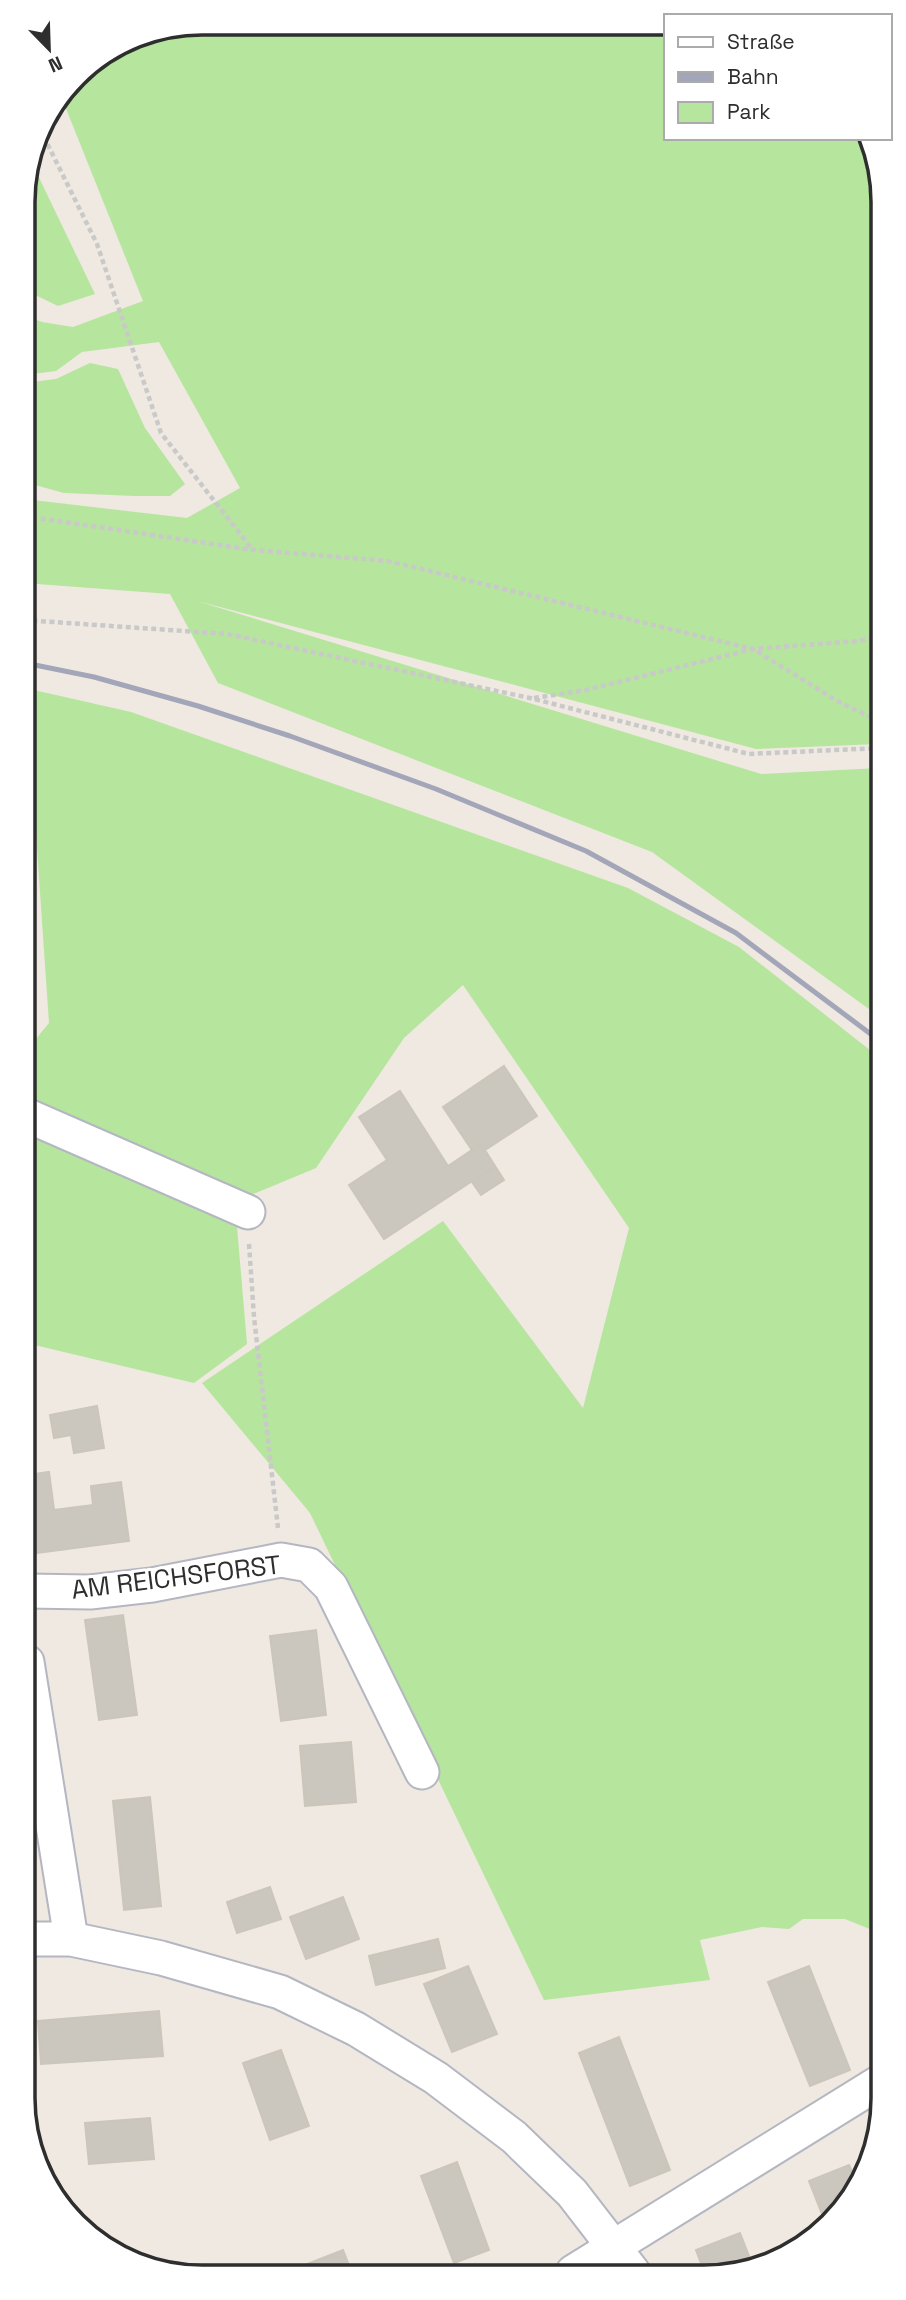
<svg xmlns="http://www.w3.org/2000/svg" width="906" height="2300" font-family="'Space Grotesk',sans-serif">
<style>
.green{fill:#b6e59e}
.building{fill:#cbc7bf;stroke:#cbc5ba;stroke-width:2}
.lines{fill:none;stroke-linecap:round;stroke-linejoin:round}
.minor-casing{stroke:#b4b7c1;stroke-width:37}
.path{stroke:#c9c9c9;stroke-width:4.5;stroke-dasharray:5 3.5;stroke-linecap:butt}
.minor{stroke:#fff;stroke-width:33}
.rail{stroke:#a3a6b8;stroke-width:5}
.labels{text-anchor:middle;stroke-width:6;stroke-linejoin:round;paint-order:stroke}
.street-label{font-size:26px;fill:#2e2e2e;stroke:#fff}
.rim{fill:none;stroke:#2e2e2e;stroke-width:3.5}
</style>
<rect width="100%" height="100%" fill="#efe9e1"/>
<path class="green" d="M202,23l464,3v112h200l11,18 2,588 -123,5 -559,-148 564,173 118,-6 1,249 -228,-165 -434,-169 -48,-89 -146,-11v-84l163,19 53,-30 -81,-146 -77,10 -26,19 -32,4v-60l18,7 31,5 70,-26 -82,-205 23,-28 50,-32z
M31,161l64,133 -37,12 -35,-17v-99z
M90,363l28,6 27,59 40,56 -15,12h-35l-71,-3 -40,-11v-99l32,-4z
M25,688l106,24 497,176 111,59 141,111 2,876 -37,-15h-42l-14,10 -27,-2 -62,13 10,40 -166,20 -234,-487 -108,-130 241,-162 140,187 46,-180 -166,-243 -59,53 -88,130 -70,29 -220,-96v-50l23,-28 -13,-189 -11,-10z
M25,854l3,5 8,153 -10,15z
M26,1127l210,88 11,129 -53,39 -168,-40z"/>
<path class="building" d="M504,1066l33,50 -52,34 -4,-6 -9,6 -29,-43z
M400,1091l48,75 33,-22 14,22 -111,73 -35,-54 38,-25 -28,-43z
M495,1166l9,14 -23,15 -9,-13z
M97,1406l7,42 -30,5 -3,-18 -17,3 -4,-23z
M49,1472l5,38 39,-5 -2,-19 30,-4 8,59 -99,13 -3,-21v-58z
M123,1615l14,100 -38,5 -14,-100z
M316,1630l10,85 -45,6 -11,-85z
M351,1742l5,60 -51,4 -5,-60z
M150,1797l11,109 -37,4 -11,-109z
M270,1887l11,32 -44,14 -10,-31z
M343,1897l16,42 -53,20 -16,-42z
M438,1939l7,29 -69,17 -7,-29z
M468,1966l29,68 -45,18 -28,-68z
M809,1966l41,104 -40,16 -42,-104z
M159,2011l4,45 -122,8 -3,-43z
M619,2037l51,133 -40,16 -51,-133z
M281,2050l28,76 -39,14 -27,-77z
M150,2118l4,41 -65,5 -4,-41z
M457,2162l32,88 -35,13 -33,-87z
M849,2165l9,20 -19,31 -13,8 -17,-43z
M740,2233l14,36 -4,2h-46l-8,-21z
M343,2250l9,23h-42l-3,-9z"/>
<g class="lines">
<g class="minor-casing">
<path id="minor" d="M26,1115l222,97
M27,1591l63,1 62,-7 129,-25 28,5 22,22 91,185
M27,1662l44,277
M28,1939h43l90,19 119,34 76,37 80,49 78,59 58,56 61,79
M573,2272l310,-192"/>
</g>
<path class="path" d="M40,129l57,115 64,189 91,116
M24,516l229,34 135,11 365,88 105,-8 21,-5
M24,620l203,14 303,64 219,56 130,-6
M534,698l52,-8 167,-41 86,53 40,19
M249,1244l5,73 24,211"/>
<use href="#minor" class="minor"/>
<path class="rail" d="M25,663l69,14 104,29 92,30 146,53 150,62 150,82 144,108"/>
</g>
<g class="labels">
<g class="street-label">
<text transform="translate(176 1577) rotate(-7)" y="9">AM REICHSFORST</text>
</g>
</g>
<path d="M0 0H906V2300H0ZM202 35H704A167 167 0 0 1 871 202V2098A167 167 0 0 1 704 2265H202A167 167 0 0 1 35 2098V202A167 167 0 0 1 202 35Z" fill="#fff" fill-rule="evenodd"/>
<path class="rim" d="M202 35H704A167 167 0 0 1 871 202V2098A167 167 0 0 1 704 2265H202A167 167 0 0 1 35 2098V202A167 167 0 0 1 202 35Z"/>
<rect x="664" y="14" width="228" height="126" fill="#ffffff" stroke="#ababab" stroke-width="2"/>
<rect x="678" y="37" width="35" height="10" fill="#ffffff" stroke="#ababab" stroke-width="2"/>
<text x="727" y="49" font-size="21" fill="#2e2e2e">Straße</text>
<rect x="678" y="72" width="35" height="10" fill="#a3a6b8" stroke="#ababab" stroke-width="2"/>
<text x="727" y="84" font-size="21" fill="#2e2e2e">Bahn</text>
<rect x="678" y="102" width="35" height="21" fill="#b6e59e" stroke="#ababab" stroke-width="2"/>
<text x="727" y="119" font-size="21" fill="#2e2e2e">Park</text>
<g transform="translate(49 49) rotate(157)" stroke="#ffffff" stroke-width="5" paint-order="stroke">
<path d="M0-5L12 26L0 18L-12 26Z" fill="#2e2e2e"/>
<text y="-10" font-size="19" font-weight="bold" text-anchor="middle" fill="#2e2e2e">N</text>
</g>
</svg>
